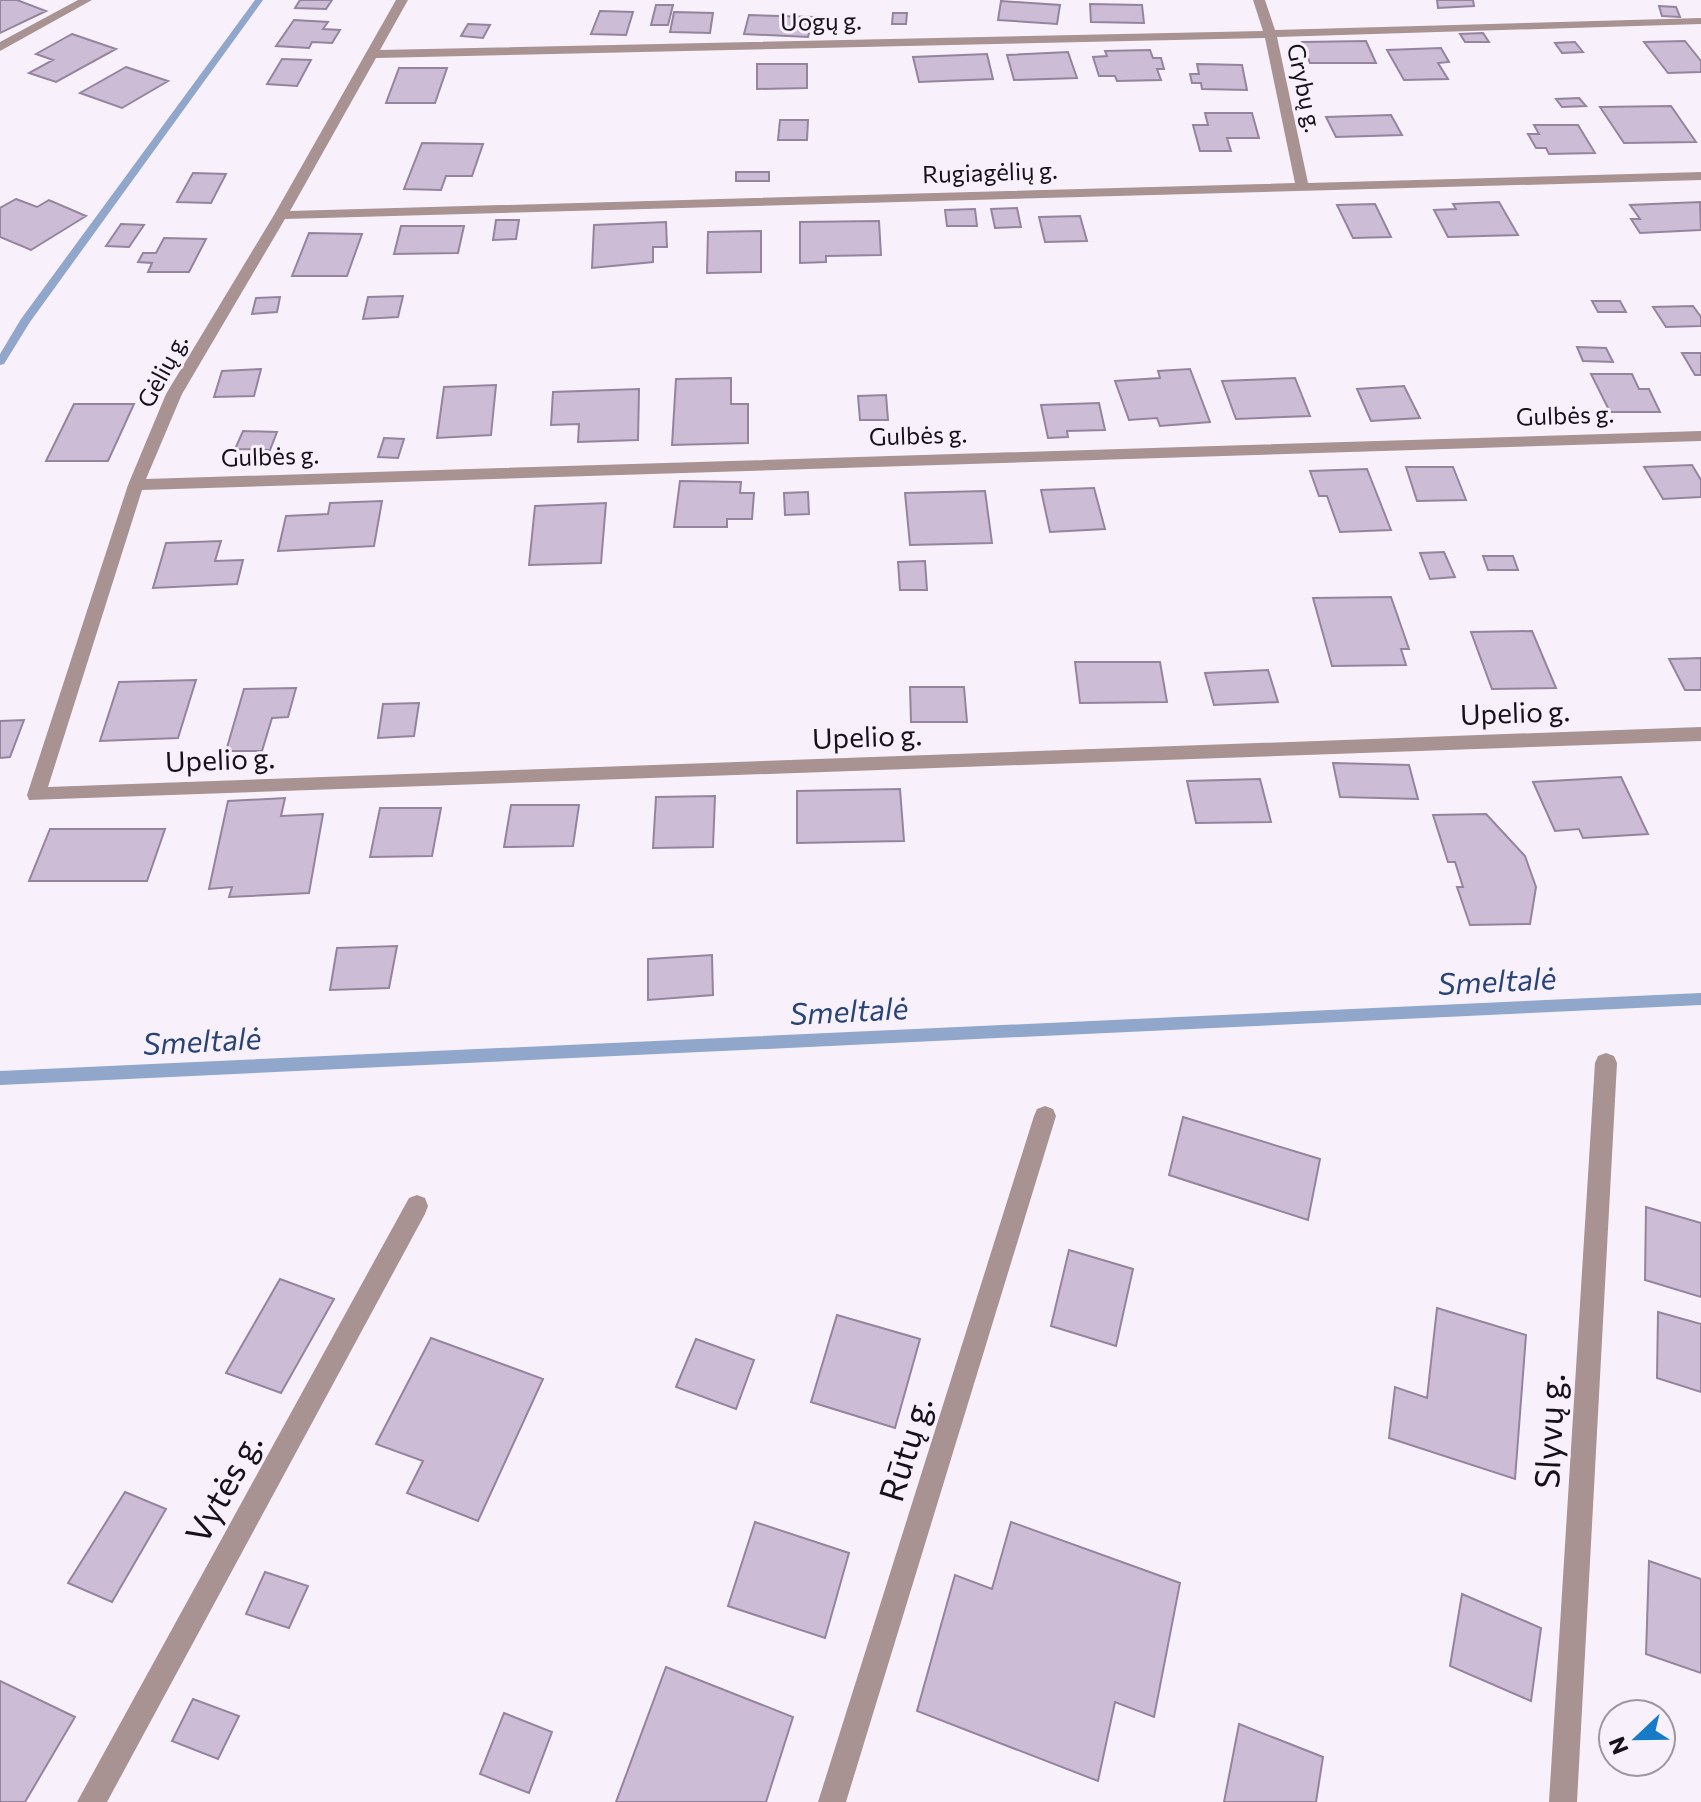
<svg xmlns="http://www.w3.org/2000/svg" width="1701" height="1802" font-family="Commissioner,sans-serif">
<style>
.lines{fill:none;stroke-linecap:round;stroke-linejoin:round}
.stream{fill:#90a6cb;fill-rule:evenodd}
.building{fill:#ccbcd6;stroke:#94849d;stroke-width:2}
.street{fill:#a89292;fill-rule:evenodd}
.labels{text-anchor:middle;stroke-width:6;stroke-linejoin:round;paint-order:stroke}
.far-street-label{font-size:24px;fill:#16111a;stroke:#f8f1fc}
.street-label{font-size:28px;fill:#16111a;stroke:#f8f1fc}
.water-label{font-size:30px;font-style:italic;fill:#284475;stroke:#f8f1fc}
.near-street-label{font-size:34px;fill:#16111a;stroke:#f8f1fc}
</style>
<rect width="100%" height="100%" fill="#f8f1fc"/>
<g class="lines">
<path class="stream" d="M255,0h8l-233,322 -26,42 -4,1v-11l21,-35z
M1701,993v12l-1701,80v-14z"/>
</g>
<path class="building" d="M0,0h17l29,11 -46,22z
M300,0h32l-6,9 -31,-1z
M1437,0h36l1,6 -36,2z
M1001,1l59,4 -3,19 -59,-4z
M1090,4l52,1 2,18 -53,-1z
M656,5h17l-5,20h-17z
M1659,6l17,1 4,10 -18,-1z
M600,11l33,1 -7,23 -35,-1z
M674,12l39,1 -3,20 -40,-1z
M893,13h14l-1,11h-14z
M749,15l31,1 33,1 -5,20 -64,-3z
M294,20l34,2 -5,7 17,1 -8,13 -20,-1 -3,6 -33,-2z
M468,24l22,1 -7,13 -22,-2z
M1483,33l6,9h-24l-5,-8z
M72,34l44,15 -60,33 -27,-9 24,-13 -17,-6z
M1366,41l10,22h-66l-8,-21z
M1685,41l16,20v11l-33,1 -24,-31z
M1575,42l8,10 -21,1 -7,-10z
M1441,48l8,14 -11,1 10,16 -44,1 -17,-30z
M1150,50l3,8h8l3,11h-7l4,11 -44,1 -2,-5h-16l-6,-19 14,-1 -2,-5z
M1068,52l9,26 -63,2 -7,-25z
M987,54l6,25 -74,3 -6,-25z
M282,59l29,1 -14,26 -30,-2z
M757,64h50v24l-50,1z
M1197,64l45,1 5,25 -45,-1 -1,-6h-9l-2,-9h9z
M126,67l42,14 -46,27 -42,-15z
M399,68h48l-12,35h-49z
M1579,98l7,8 -24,1 -6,-8z
M1671,106l25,36 -72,1 -24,-36z
M1205,113h47l7,25h-32l4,13h-31l-7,-26h15z
M1391,115l11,20 -66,2 -10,-20z
M780,120h28l-1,20h-29z
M1534,125h44l17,28 -46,1 -3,-6h-10l-8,-14h11z
M422,143l61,1 -11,32h-26l-5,14 -37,-1z
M736,172h33v9h-33z
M193,173l33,1 -15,29 -34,-1z
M16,199l21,8 12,-7 37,16 -55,34 -31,-13v-29z
M1499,202l19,33 -70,2 -14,-27 22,-1 -3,-5z
M1700,202l1,28 -61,3 -9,-14h9l-10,-14z
M1375,204l16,33 -38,1 -16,-33z
M1017,208l4,19 -26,1 -4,-19z
M975,209l2,17h-30l-2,-16z
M1080,216l7,25 -42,1 -6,-25z
M496,220h23l-3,19 -23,1z
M879,221l2,34 -55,1v6l-26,1v-41z
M666,222l1,25h-14v15l-61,6 2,-43z
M121,224l23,1 -15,22 -23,-1z
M401,226h63l-6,27 -64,1z
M761,231v41l-54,1 1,-41z
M309,233l53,1 -15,42h-55z
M164,238l42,1 -17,33h-41l4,-9 -14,-1 5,-9h13z
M403,296l-5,21 -35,2 5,-22z
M280,297l-3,15 -25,2 4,-16z
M1592,301h28l6,11h-28z
M1693,306l8,11v9l-35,1 -13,-20z
M1577,347l29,1 7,14 -30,-1z
M1682,353h19v22h-6z
M261,369l-7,27 -40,1 8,-26z
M1190,369l20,53 -50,4 -3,-8 -28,2 -14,-39 45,-3 -2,-7z
M1591,374h41l7,15h10l11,23h-50z
M731,378v26h17v39l-76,2 4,-66z
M1295,378l15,38 -74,3 -14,-38z
M496,385l-5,50 -54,3 7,-51z
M1404,386l16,32 -49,3 -14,-32z
M639,389l-1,51 -60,2 1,-18 -28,1 2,-33z
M886,395l2,25h-28l-2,-24z
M1099,403l6,27 -38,1 1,6 -20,1 -7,-33z
M74,404h60l-26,57h-62z
M243,431l34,1 -7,18 -35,-1z
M384,438l20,1 -6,19 -20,-1z
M1692,465l9,15v17l-38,2 -19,-32z
M1406,467h47l13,33 -49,1z
M1367,469l24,61 -51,2 -13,-36h-8l-9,-25z
M680,481l61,1 -1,11h14l-2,26h-25v8h-53z
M1094,488l11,41 -55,3 -9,-42z
M985,491l7,52 -82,2 -5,-52z
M808,492l1,22 -24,1 -1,-22z
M382,501l-8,45 -96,5 8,-35 42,-2 2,-11z
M606,503l-5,60 -72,2 6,-59z
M221,541l-6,20 28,-1 -6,24 -84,4 13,-45z
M1444,552l11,25 -25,2 -10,-26z
M1483,556h30l5,14h-30z
M925,561l2,29h-27l-2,-28z
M1391,597l18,52h-8l5,16 -74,1 -19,-68z
M1532,631l24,57 -64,1 -21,-57z
M1701,658v32h-16l-16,-31z
M1075,662h85l7,40 -87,1z
M1268,670l10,32 -64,3 -9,-32z
M196,680l-18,58 -78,3 19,-59z
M910,687h54l3,35h-56z
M296,688l-8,29 -16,1 -10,33h-36l18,-62z
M419,703l-5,33 -36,2 5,-34z
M24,720l-14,37 -10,1v-37z
M1333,763l76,2 9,34 -78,-2z
M1621,777l27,57 -65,4 -4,-9 -24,2 -22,-49z
M1260,779l11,43 -75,1 -9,-42z
M900,789l4,52 -107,2v-52z
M715,796l-2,51 -60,1 3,-51z
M285,798l-4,18 42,-2 -14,79 -80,4 3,-10 -23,2 19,-88z
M511,805h68l-6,41 -69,1z
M380,808h61l-9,48 -62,1z
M1486,814l39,42 11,31 -6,37 -60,1 -13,-38h6l-8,-25h-7l-15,-47z
M50,829h115l-18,52h-118z
M397,946l-8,42 -59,2 7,-42z
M712,955l1,40 -65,5v-41z
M1183,1117l137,42 -12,61 -139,-45z
M1646,1207l55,16v74l-56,-17z
M1069,1250l64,19 -17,77 -65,-20z
M280,1279l54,20 -53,94 -55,-20z
M1437,1308l89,27 -11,144 -126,-41 6,-51 32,11z
M1658,1312l43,12v68l-44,-14z
M837,1315l83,24 -25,89 -84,-26z
M431,1338l112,41 -65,142 -71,-28 16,-32 -47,-17z
M696,1339l58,21 -18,49 -60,-22z
M125,1492l41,17 -54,93 -44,-19z
M755,1522l94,31 -24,85 -97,-32z
M1011,1522l169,61 -26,134 -39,-15 -17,79 -181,-70 38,-136 37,14z
M1649,1561l52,18v94l-55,-19z
M265,1572l43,14 -19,42 -43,-14z
M1462,1594l79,34 -10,73 -81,-35z
M666,1667l127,50 -27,85h-150z
M0,1681l75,36 -50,85h-25z
M193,1699l46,17 -21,43 -46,-18z
M504,1713l48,19 -23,61 -49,-19z
M1239,1724l84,33 -7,45h-92z"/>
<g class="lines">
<path class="street" d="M78,0h14l-92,51v-9z
M396,0h12l-28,50 883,-19 -10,-31h12l10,30 426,-12v6l-424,13 31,146 393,-11v8l-1416,39 -103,175 -36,85 1555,-48v10l-1559,49 -94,297 1653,-60v14l-1672,59 -2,-5 101,-310 38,-91 108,-179zM1265,38l30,145 -1005,28 86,-153z
M1606,1053l8,3 3,7 -40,739h-28l46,-739 3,-7z
M1045,1106l8,3 3,7 -210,686h-28l216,-686 3,-7z
M417,1195l8,3 3,8 -3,8 -318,588h-30l332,-604z"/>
</g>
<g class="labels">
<g class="far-street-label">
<text transform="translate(821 22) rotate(-1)" y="8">Uogų g.</text>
<text transform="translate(1304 88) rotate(78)" y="8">Grybų g.</text>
<text transform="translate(990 173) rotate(-2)" y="8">Rugiagėlių g.</text>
<text transform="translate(163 371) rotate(-62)" y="8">Gėlių g.</text>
<text transform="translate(1565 416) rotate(-2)" y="8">Gulbės g.</text>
<text transform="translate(918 436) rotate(-2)" y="8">Gulbės g.</text>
<text transform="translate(270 457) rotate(-2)" y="8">Gulbės g.</text>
</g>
<g class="street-label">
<text transform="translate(1515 713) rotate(-2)" y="10">Upelio g.</text>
<text transform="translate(867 737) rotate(-2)" y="10">Upelio g.</text>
<text transform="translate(220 760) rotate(-2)" y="10">Upelio g.</text>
</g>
<g class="water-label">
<text transform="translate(1497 982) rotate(-3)" y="10">Smeltalė</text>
<text transform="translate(849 1012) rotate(-3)" y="10">Smeltalė</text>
<text transform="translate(202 1042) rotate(-3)" y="10">Smeltalė</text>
</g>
<g class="near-street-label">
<text transform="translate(1550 1431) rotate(-87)" y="12">Slyvų g.</text>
<text transform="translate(906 1449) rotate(-73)" y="12">Rūtų g.</text>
<text transform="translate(224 1488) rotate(-61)" y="12">Vytės g.</text>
</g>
</g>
<g transform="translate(1637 1738) rotate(248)"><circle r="38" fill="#f8f1fc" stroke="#9e97a2" stroke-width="2"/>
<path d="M0-6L14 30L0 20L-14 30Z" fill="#187bc7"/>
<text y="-12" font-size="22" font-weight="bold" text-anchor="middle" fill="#16111a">N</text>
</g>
</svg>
